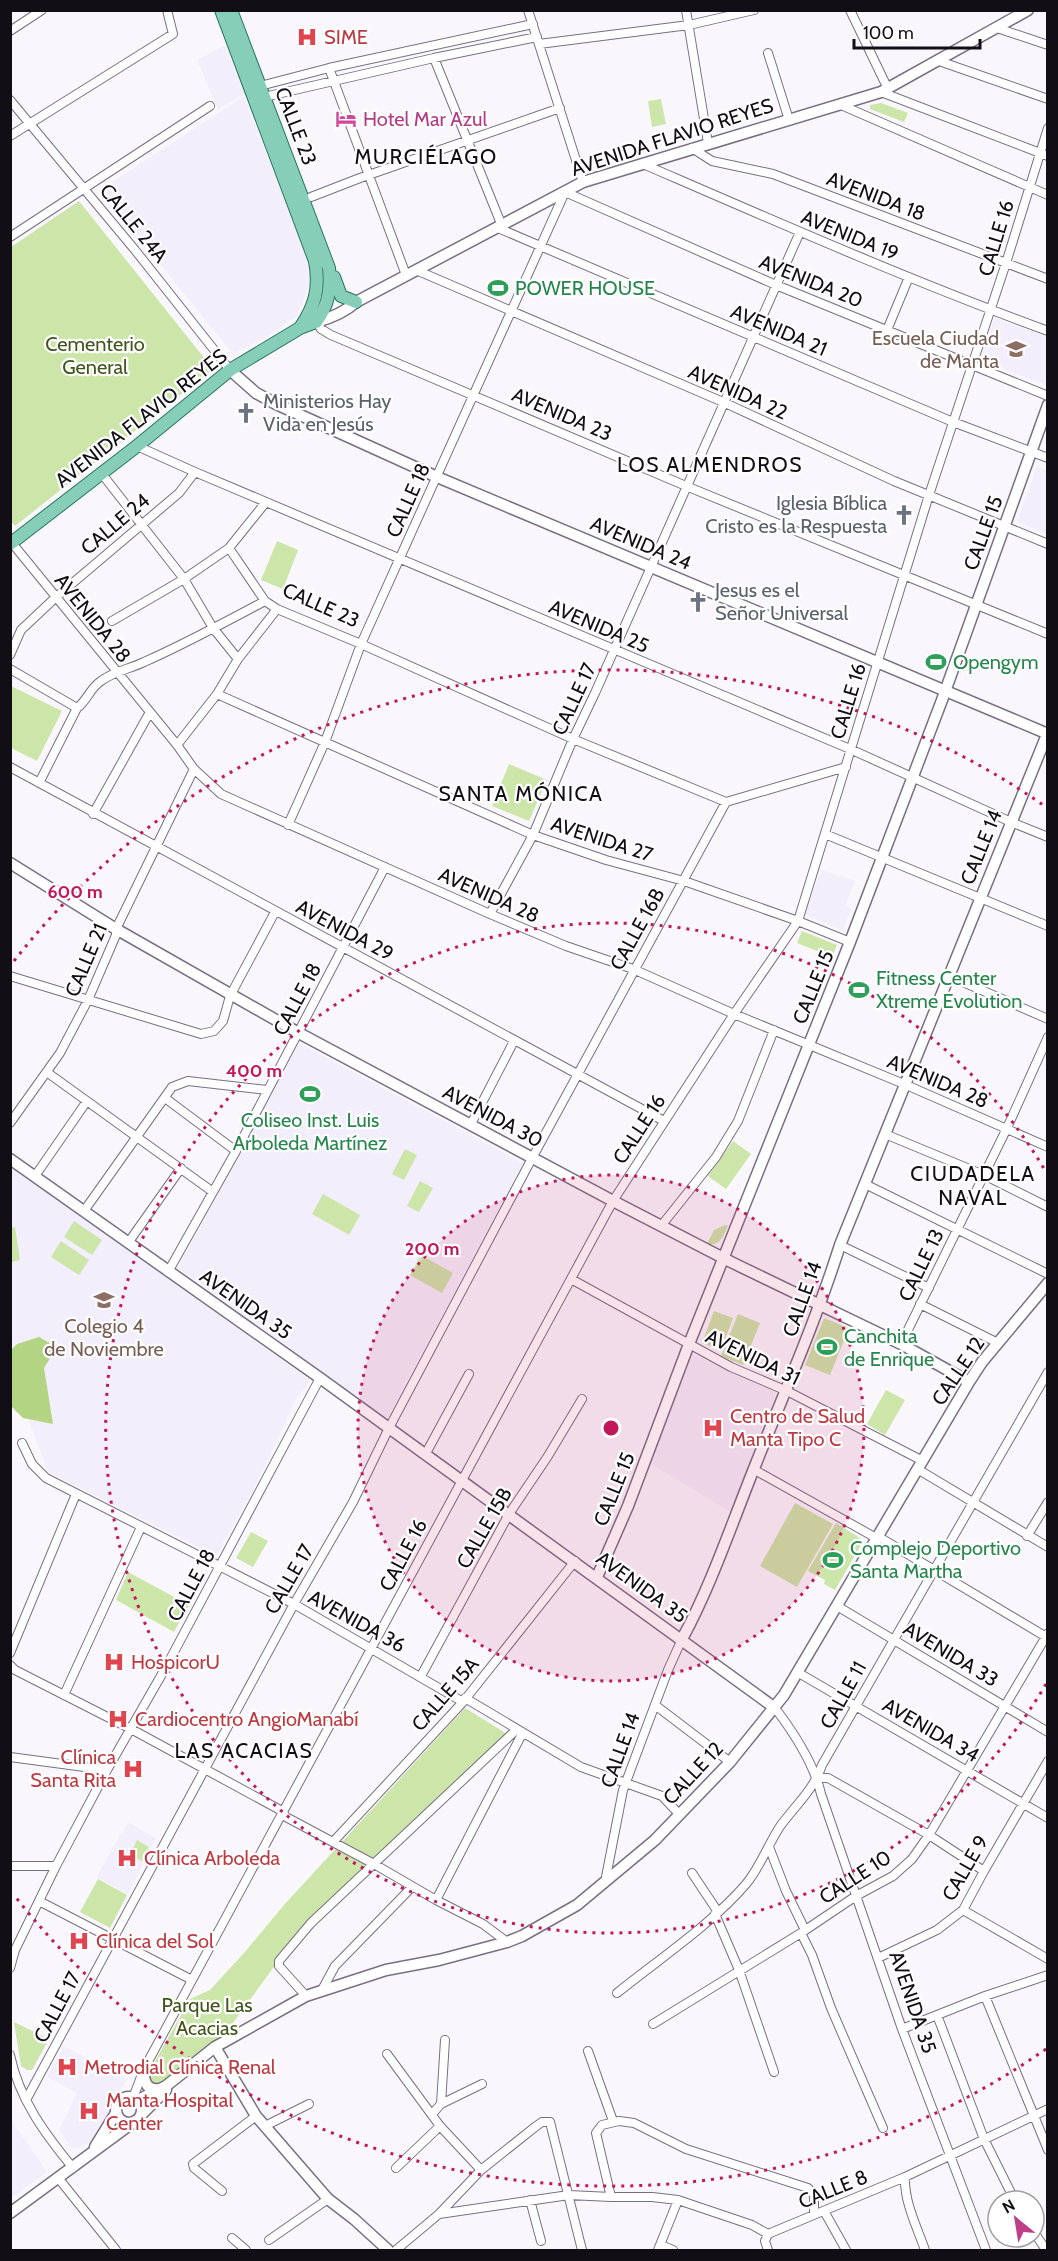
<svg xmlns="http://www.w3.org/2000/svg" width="1058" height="2261" font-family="Cabin,sans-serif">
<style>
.built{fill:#f3eefb}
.green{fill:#cce5a8}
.forest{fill:#b3d483}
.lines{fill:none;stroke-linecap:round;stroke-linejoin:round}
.street-casing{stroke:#796f85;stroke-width:10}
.secondary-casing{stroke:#796f85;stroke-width:13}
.primary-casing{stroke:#2a7561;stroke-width:14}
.street{stroke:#fff;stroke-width:8}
.secondary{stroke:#fff;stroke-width:10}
.primary{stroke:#87ceb8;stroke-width:12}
.ring{fill:none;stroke:#c2185b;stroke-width:3;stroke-dasharray:3 6}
.labels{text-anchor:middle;stroke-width:4.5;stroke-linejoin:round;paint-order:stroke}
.health-label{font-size:20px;fill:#be3a42;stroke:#fff;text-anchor:start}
.hotel-label{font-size:20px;fill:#b23c85;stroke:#fff;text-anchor:start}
.street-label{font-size:20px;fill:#120e16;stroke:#fff}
.leisure-label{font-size:20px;fill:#27864d;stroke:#fff;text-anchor:start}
.education-label{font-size:20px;fill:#785e54;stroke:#fff;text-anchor:end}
.park-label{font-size:20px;fill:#41551d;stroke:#fff}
.worship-label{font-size:20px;fill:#5b616d;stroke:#fff;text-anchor:start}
.neighbourhood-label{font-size:21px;letter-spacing:1.5px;fill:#120e16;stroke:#fff}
.centre{fill:#c2185b;stroke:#fff;stroke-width:3}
.ring-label{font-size:18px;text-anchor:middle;font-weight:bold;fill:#c2185b;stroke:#fff;stroke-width:4.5;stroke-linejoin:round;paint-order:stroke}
</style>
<rect width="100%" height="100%" fill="#f9f7fc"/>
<path class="built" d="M225,45l20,49 -27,15 -21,-49z
M244,96l66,170 2,9 -2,9 -13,32 -29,20 -35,18 -133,-164z
M995,318l52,19v48l-68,-25z
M1037,467l10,4v63l-30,-13z
M821,870l34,11 -10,25 6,3 -8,21 -38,-15z
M299,1043l224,120 -136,255 -209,-150z
M11,1166l300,215 -15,18 -37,80 -43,77 -168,-84 -37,-100z
M693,1354l83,39 -45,119 -81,-49z
M128,1822l28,16 -28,56 -32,-17z
M64,2046l63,33 -27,50 -10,13 -14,7 -6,-3 -11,-16 18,-37 -30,-16z
M10,2118l37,54 -36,26h-1z"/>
<path class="green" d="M661,99l5,25 -14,3 -4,-26z
M881,103l27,10 -4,9 -34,-13v-4z
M79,201l134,168 -198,157 -5,-6 1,-273z
M277,541l21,9 -15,39 -22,-9z
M11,686l51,25 -25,50 -26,-13z
M509,764l38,16 -18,41 -37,-15z
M802,931l35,14 -5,12 -35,-14z
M733,1141l18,13 -25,35 -18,-13z
M405,1149l12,6 -13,25 -12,-6z
M420,1181l13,7 -14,24 -12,-6z
M323,1194l37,21 -11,20 -37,-21z
M74,1221l28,19 -10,15 -28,-18z
M725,1225l3,1c-5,10 -8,21 -21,18l7,-14z
M15,1227l5,33 -9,2v-34z
M61,1241l28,19 -10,15 -28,-18z
M421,1255l32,18 -11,20 -32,-18z
M714,1311l19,7 -12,32 -19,-7z
M738,1314l22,9 -17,42 -22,-9z
M824,1318l25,10 -19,47 -25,-10z
M886,1390l19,10 -20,35 -18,-11z
M795,1503l38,21 -36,63 -37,-21z
M836,1523l24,15 1,7 -26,45 -11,-6 1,-4 -17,-9z
M251,1532l17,9 -15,26 -17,-9z
M128,1572l61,33 -15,27 -58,-32z
M465,1708l42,26 -198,185 -82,112 -68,53 -8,-3 -2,-9 41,-73 20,-9 34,-37 40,-48z
M137,1840l12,7 -7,14 -12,-6z
M98,1879l29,16 -17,33 -30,-16z
M14,2022l35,17 -17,31h-5l-6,-4z"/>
<path class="forest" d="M39,1337l18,10 -13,21 9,56 -30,-6 -12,-12v-56l6,-6z"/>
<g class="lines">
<g class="street-casing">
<path id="street" d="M528,10l55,172
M686,10l22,133
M850,10l38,79
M997,28l51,17
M10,31l32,-21
M539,44l150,-19 65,-15
M768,53l21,67
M434,58l68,168
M939,61l109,38
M329,68l77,207
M260,86l69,-18 204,-44
M881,92l167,64
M264,97l170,-39 103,-21
M10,100l125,150 95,120
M841,105l207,90
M10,136l163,-102 -6,-24
M692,148l20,13 61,13 275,105
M643,164c134,58 268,117 405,167
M311,197l49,-19 200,-70
M498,228l455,194 95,36
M10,237l200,-131
M416,270l307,132 171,79 154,63
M315,318l6,11 10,6 355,151 362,148
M887,330l22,-53
M137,446l58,26 655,277 161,73 37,15
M102,474l82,105 29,49 25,31
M12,543l165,202 17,24 27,25 269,120 76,32 67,23 101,45 170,70 144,63
M229,548l36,53
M112,621l72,-42 45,-31 37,-46
M10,655l11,-25 34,-32 124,-105 16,-21
M10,669l67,39
M217,694l316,141 73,25 78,21 114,40 52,21
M177,745l40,-51 21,-35 39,-50
M10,767l654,354
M39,783l38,-75c10,-7 13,-20 24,-27 13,-10 29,-12 43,-19 41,-18 81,-40 121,-61l12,8 84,35 212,95 153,63 120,-35
M93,814l57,-102
M288,825l37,-83 36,-98 204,-452 211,93 272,111
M825,834l223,92
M490,914l43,-79 40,-96 22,-46 205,-461
M10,976l191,58 13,-3 9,-10 7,-25 45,-84
M949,976l99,43
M48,1073l165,119
M165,1098l71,53
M10,1123l50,-70 28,-53 28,-65v-6l78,-160
M471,1124l43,-83
M885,1134l99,41 64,32
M35,1176l52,-75
M865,1184l183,90
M84,1211l88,-124 16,-6 79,9
M661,1226l55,-69 22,-36 36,-91
M128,1243l53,-75
M840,1245l89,43
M168,1272l68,-121 149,-284
M571,1279l160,88 56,24 136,70
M920,1304l78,39
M901,1344l106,-216 41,-91
M22,1443l10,21 14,14 248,126 169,98
M425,1455l44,-81
M753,1469l125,70
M919,1470l129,77
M1027,1536l21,-34
M879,1537l169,101
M837,1606l211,126
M10,1653l66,-159
M10,1665l5,5 116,59 151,82 4,6 88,47 62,36 47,24 24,18
M797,1672l251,146
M421,1676l88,-162 39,-58 34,-57
M64,1695l77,-168
M465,1698l116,69 81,29 18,19
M655,1705l75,57
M775,1708c19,25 39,55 46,86l81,235 84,221
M10,1757l97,13
M817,1778h11l101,57 55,36
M333,1842l130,-140 112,-141
M769,1847l17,44 19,39
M10,1866h46
M692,1873l26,39
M605,1882l18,-92 45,-120 14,-31
M436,1900l86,-166
M39,1901l153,79
M963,1910l85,49
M715,1914l24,56 35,102
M801,1933l11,22 19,53 52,120
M878,1958l59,-28 26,-20 21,-39 64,-110
M10,1968l5,-18 41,-84 51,-96 59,-103 154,-289
M322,1990l13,-24 77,-79
M617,1993c41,-33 96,-70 129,-109 15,-18 22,-40 35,-59 15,-20 33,-36 41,-60l226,-393
M306,1996l-27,-30v-5l32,-38 205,-193
M985,1996l63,154
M937,2015l47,124 31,62
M653,2024l148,-91 55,-37 37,-20 19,-17 17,-24 119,-202
M902,2029l83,-33 63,-21
M588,2051l25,70
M387,2054l53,72 41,44
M10,2055c9,44 35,79 63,113
M133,2098l11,-29 469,-868 121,-187 64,-93 131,-426 77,-232 42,-135
M26,2100l268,-496 59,-102 36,-74 141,-266 196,-360
M441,2104l41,-20
M432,2114l9,-10 4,-64
M265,2126l44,-22
M396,2168l44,-42
M905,2177c-1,25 12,50 20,73
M59,2179l57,71
M222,2191l-28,-23 -1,-4 63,-48
M611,2197l-15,-64 6,-8 17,-4 15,2 52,26 122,39 6,7v19
M530,2200l11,41
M824,2211l22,39
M439,2214l130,-19 42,2h41l26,3 74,25 16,9 137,-57 143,-68
M1034,2232l12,18
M232,2238l14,12
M269,2240l59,-41
M661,2245l12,5
M396,2250l43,-36 42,-44 54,-43 7,-5h8l32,128
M658,2250l20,-50
M768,2250l-3,-9 3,-7"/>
</g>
<g class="secondary-casing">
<path id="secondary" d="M316,322c15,-4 28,-9 40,-20l227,-120 298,-90 147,-82
M230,370l26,23 20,11 161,73 611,257
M10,863l106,66 181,103 316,169 118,61 170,82 68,38
M10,1159l310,219 455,330
M597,1577l31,-71 61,-162 161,-402 92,-242 106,-295
M682,1639c29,-53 50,-116 73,-173 29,-73 61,-145 85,-221l208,-513
M215,2047l41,69 72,83 26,20 34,31
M144,2069c-1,11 2,22 15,20
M116 2110a13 13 0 1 1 26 0a13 13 0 1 1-26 0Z
M138,2100l28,-14 49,-39 91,-51 80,-26 53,-10 68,-18 15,-6 55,-31 78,-65 75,-78 54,-67 185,-313 13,-20 66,-79
M141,2115l25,-25
M95,2147l21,-34
M10,2213l125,-92"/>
</g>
<g class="primary-casing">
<path id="primary" d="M221,10l94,251c5,27 0,45 -15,67
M334,277l7,19 15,6
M10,544l127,-98 93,-76 70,-42 16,-6c13,-17 15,-34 13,-54l-98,-258"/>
</g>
<use href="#street" class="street"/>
<use href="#secondary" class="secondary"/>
<use href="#primary" class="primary"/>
</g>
<circle cx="611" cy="1428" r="253" fill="#c2185b" fill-opacity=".12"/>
<g class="ring">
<circle cx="611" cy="1428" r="253"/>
<path d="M1046 1684A505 505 0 1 1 1046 1172"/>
<path d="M1046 2049A758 758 0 0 1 14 1895M14 961A758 758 0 0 1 1046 807"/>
</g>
<defs>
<g id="hospital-bare" transform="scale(1.62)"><path d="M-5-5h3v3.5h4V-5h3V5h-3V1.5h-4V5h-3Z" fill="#e0444e" stroke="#fff" stroke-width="2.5" paint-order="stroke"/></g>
<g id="hotel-bare" transform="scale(1.62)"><path d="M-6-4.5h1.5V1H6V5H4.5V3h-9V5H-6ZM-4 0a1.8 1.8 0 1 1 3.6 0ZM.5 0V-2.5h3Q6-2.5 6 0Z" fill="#d1479c" stroke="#fff" stroke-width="2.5" paint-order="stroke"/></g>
<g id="stadium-bare" transform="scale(1.62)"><path d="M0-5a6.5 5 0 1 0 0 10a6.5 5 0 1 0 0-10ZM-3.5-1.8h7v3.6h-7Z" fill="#2e9e5b" stroke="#fff" stroke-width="2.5" paint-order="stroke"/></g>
<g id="school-bare" transform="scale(1.62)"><path d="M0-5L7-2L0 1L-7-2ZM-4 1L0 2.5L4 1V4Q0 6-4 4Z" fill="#8d6e63" stroke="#fff" stroke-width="2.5" paint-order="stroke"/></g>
<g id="church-bare" transform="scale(1.62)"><path d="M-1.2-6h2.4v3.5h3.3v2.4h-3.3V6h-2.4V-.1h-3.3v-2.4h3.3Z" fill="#6b7280" stroke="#fff" stroke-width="2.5" paint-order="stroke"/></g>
</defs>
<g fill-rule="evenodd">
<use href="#hospital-bare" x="307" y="37"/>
<use href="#hotel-bare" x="346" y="119"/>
<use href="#stadium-bare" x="498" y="288"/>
<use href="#school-bare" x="1016" y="349"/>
<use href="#church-bare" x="246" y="413"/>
<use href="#church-bare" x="904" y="515"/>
<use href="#church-bare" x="698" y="602"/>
<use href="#stadium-bare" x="936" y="662"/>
<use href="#stadium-bare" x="859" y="990"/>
<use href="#stadium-bare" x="310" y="1094"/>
<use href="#school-bare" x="104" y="1300"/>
<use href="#stadium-bare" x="827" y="1347"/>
<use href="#hospital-bare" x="713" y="1428"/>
<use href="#stadium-bare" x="833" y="1560"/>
<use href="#hospital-bare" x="114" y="1662"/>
<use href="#hospital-bare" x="118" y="1719"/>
<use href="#hospital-bare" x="133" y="1769"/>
<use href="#hospital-bare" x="127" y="1858"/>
<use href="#hospital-bare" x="79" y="1941"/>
<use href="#hospital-bare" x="67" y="2067"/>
<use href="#hospital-bare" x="89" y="2111"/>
</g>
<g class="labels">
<g class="health-label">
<text x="324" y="44">SIME</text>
<text x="730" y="1423">Centro de Salud<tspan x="730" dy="23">Manta Tipo C</tspan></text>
<text x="131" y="1669">HospicorU</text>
<text x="135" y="1726">Cardiocentro AngioManabí</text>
<text x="116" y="1764" text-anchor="end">Clínica<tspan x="116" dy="23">Santa Rita</tspan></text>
<text x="144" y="1865">Clínica Arboleda</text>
<text x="96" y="1948">Clínica del Sol</text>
<text x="84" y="2074">Metrodial Clínica Renal</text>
<text x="106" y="2107">Manta Hospital<tspan x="106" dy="23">Center</tspan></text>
</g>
<g class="hotel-label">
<text x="363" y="126">Hotel Mar Azul</text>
</g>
<g class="street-label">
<text transform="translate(296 126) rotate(69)" y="7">CALLE 23</text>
<text transform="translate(672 137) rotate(-18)" y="7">AVENIDA FLAVIO REYES</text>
<text transform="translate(876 196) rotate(21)" y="7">AVENIDA 18</text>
<text transform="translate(134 223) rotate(51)" y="7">CALLE 24A</text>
<text transform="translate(850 235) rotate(22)" y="7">AVENIDA 19</text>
<text transform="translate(996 238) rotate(-73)" y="7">CALLE 16</text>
<text transform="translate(811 281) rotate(22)" y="7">AVENIDA 20</text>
<text transform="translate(779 330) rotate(23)" y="7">AVENIDA 21</text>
<text transform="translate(738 392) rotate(24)" y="7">AVENIDA 22</text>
<text transform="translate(562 414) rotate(23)" y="7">AVENIDA 23</text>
<text transform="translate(141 418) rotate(-38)" y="7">AVENIDA FLAVIO REYES</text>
<text transform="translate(408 500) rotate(-66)" y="7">CALLE 18</text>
<text transform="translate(115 524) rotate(-40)" y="7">CALLE 24</text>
<text transform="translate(983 533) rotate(-70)" y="7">CALLE 15</text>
<text transform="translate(641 543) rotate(23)" y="7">AVENIDA 24</text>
<text transform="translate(321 605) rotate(24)" y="7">CALLE 23</text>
<text transform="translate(93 618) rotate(51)" y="7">AVENIDA 28</text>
<text transform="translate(599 626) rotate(23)" y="7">AVENIDA 25</text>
<text transform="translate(574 699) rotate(-65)" y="7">CALLE 17</text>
<text transform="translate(848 701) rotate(-73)" y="7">CALLE 16</text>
<text transform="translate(602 839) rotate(18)" y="7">AVENIDA 27</text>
<text transform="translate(981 847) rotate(-68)" y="7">CALLE 14</text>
<text transform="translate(489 895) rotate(24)" y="7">AVENIDA 28</text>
<text transform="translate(637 929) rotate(-61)" y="7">CALLE 16B</text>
<text transform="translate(345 930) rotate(28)" y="7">AVENIDA 29</text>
<text transform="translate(86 960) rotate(-67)" y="7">CALLE 21</text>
<text transform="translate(813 987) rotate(-68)" y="7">CALLE 15</text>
<text transform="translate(297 999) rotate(-62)" y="7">CALLE 18</text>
<text transform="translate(938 1081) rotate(23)" y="7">AVENIDA 28</text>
<text transform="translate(493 1116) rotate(28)" y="7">AVENIDA 30</text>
<text transform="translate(639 1129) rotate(-57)" y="7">CALLE 16</text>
<text transform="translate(921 1265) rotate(-64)" y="7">CALLE 13</text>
<text transform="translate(802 1299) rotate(-70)" y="7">CALLE 14</text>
<text transform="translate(246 1304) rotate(35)" y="7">AVENIDA 35</text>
<text transform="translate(753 1357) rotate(26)" y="7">AVENIDA 31</text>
<text transform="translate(958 1371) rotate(-56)" y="7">CALLE 12</text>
<text transform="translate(614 1489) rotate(-68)" y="7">CALLE 15</text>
<text transform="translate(484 1528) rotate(-60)" y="7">CALLE 15B</text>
<text transform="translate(403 1555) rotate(-62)" y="7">CALLE 16</text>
<text transform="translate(289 1579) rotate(-60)" y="7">CALLE 17</text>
<text transform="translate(191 1585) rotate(-62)" y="7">CALLE 18</text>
<text transform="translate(642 1587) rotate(36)" y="7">AVENIDA 35</text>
<text transform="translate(357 1621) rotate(29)" y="7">AVENIDA 36</text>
<text transform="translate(951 1654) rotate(31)" y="7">AVENIDA 33</text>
<text transform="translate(445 1694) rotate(-49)" y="7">CALLE 15A</text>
<text transform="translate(843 1695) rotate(-61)" y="7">CALLE 11</text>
<text transform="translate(931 1730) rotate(30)" y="7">AVENIDA 34</text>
<text transform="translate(620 1750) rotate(-70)" y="7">CALLE 14</text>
<text transform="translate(693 1773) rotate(-47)" y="7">CALLE 12</text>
<text transform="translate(965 1868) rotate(-60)" y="7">CALLE 9</text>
<text transform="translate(855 1877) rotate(-33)" y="7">CALLE 10</text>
<text transform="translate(913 2002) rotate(71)" y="7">AVENIDA 35</text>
<text transform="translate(57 2007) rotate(-62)" y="7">CALLE 17</text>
<text transform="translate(833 2189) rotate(-22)" y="7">CALLE 8</text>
</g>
<g class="leisure-label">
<text x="515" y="295">POWER HOUSE</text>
<text x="953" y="669">Opengym</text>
<text x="876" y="985">Fitness Center<tspan x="876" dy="23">Xtreme Evolution</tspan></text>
<text x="310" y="1127" text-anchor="middle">Coliseo Inst. Luis<tspan x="310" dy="23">Arboleda Martínez</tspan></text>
<text x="844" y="1343">Canchita<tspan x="844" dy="23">de Enrique</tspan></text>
<text x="850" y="1555">Complejo Deportivo<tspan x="850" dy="23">Santa Martha</tspan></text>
</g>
<g class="education-label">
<text x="999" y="345">Escuela Ciudad<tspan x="999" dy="23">de Manta</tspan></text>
<text x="104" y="1333" text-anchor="middle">Colegio 4<tspan x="104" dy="23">de Noviembre</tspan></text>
</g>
<g class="park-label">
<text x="95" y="351">Cementerio<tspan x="95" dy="23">General</tspan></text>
<text x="207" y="2012">Parque Las<tspan x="207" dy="23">Acacias</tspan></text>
</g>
<g class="worship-label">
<text x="263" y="408">Ministerios Hay<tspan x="263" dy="23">Vida en Jesús</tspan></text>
<text x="887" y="510" text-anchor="end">Iglesia Bíblica<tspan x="887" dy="23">Cristo es la Respuesta</tspan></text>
<text x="715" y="597">Jesus es el<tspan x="715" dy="23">Señor Universal</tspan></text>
</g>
<g class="neighbourhood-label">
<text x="426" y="164">MURCIÉLAGO</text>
<text x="710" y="472">LOS ALMENDROS</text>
<text x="521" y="801">SANTA MÓNICA</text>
<text x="973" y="1181">CIUDADELA<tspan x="973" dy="24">NAVAL</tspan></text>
<text x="244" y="1758">LAS ACACIAS</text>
</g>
</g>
<circle cx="611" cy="1428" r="9" class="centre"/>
<g class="ring-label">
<text x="75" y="898">600 m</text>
<text x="254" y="1077">400 m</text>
<text x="432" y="1255">200 m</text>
</g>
<rect width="1058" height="2261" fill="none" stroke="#120e16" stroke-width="24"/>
<g transform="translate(1016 2219) rotate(330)"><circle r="28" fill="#ffffff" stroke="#a09fa2" stroke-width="1.5"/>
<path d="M0-4.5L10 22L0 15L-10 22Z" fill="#c03e87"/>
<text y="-9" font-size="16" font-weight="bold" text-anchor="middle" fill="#120e16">N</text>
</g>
<path d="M854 39v9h126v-9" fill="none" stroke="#120e16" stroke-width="3"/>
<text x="863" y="39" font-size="18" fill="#120e16" stroke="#ffffff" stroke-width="4.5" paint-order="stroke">100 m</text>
</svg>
